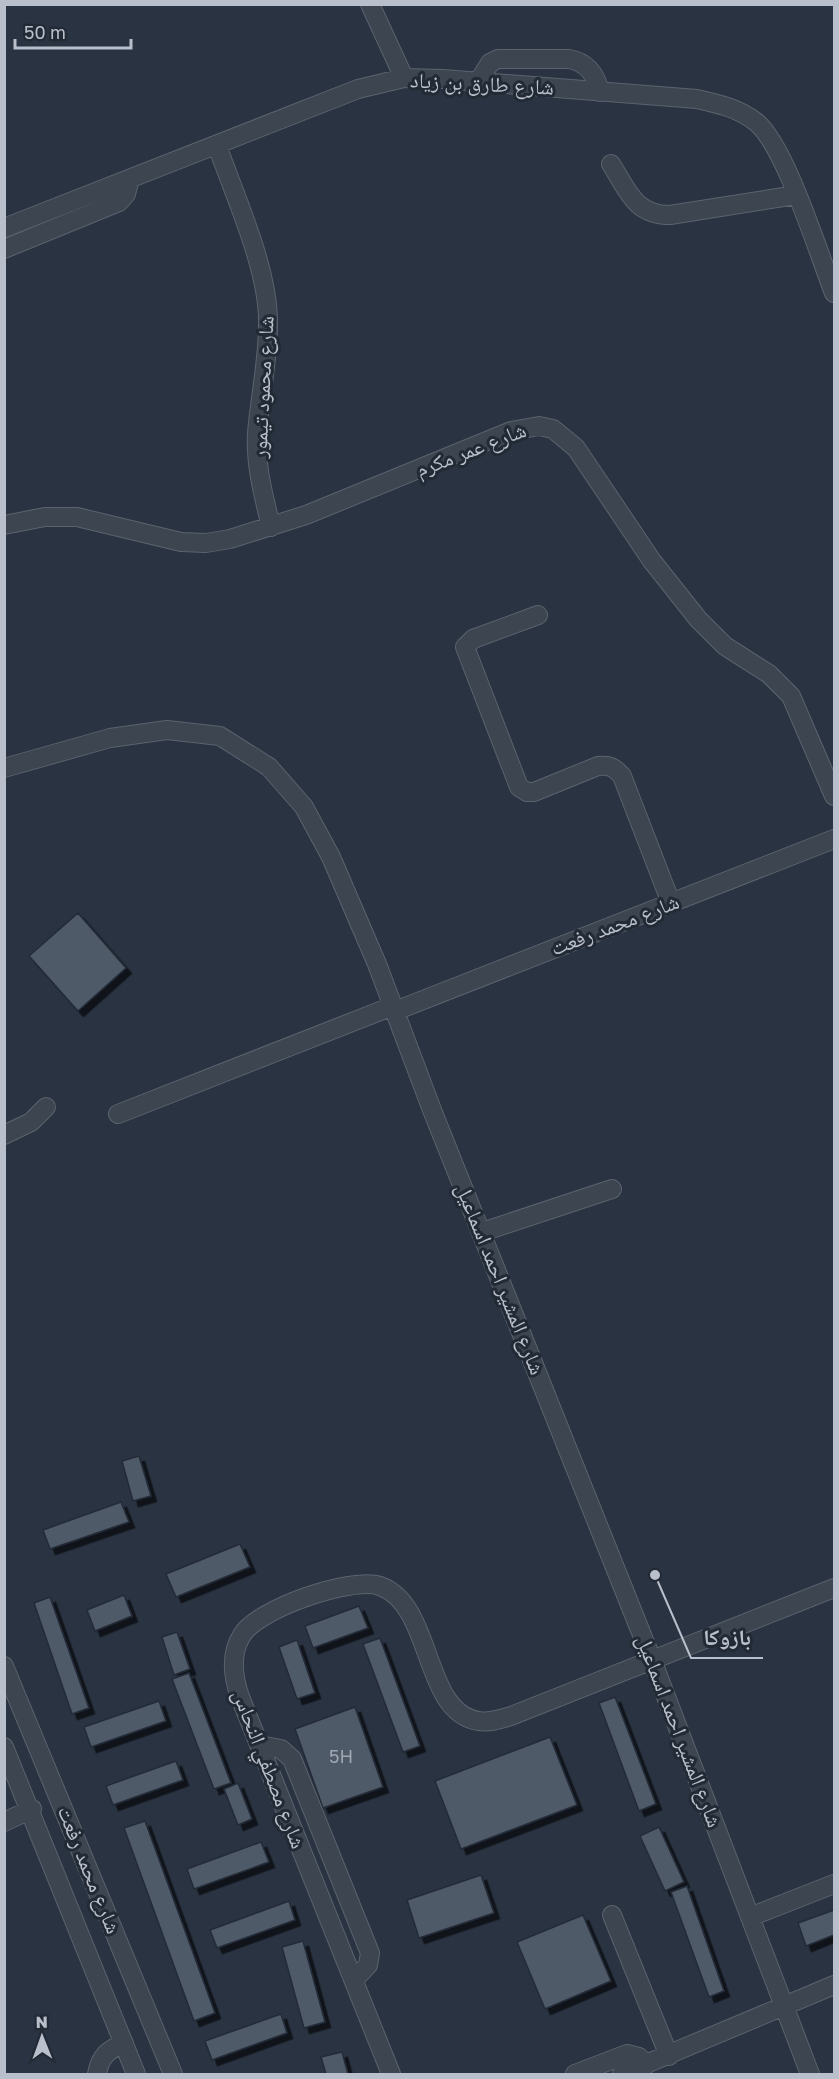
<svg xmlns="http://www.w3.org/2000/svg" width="839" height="2079" font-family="'Golos Text','Noto Naskh Arabic',sans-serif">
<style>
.building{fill:#4f5a69;stroke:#242c38;stroke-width:1.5;filter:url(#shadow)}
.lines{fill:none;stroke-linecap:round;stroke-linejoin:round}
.minor-casing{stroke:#5b636e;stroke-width:20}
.minor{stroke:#3d4551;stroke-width:18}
.labels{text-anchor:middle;stroke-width:6;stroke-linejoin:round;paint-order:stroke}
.number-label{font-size:18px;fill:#9fa6b2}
.street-label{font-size:21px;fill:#bac0cb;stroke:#222a36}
.leader{fill:none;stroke:#bac0cb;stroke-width:2}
.callout-dot{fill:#bac0cb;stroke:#222a36;stroke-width:2}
.callout-label{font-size:22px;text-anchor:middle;font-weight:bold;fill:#bac0cb;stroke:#222a36;stroke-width:6;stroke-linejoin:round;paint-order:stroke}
</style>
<defs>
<filter id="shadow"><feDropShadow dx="5.5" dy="5.5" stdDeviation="0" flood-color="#0009"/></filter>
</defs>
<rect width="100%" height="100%" fill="#293341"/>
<path class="building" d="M78,913l48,55 -48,43 -49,-55z
M139,1456l12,40 -18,5 -11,-40z
M121,1502l8,20 -79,27 -7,-19z
M240,1544l10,23 -74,30 -10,-23z
M124,1595l8,21 -37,15 -8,-21z
M50,1597l39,111 -17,6 -38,-111z
M359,1606l9,22 -55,20 -8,-22z
M177,1632l13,37 -16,6 -12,-38z
M380,1638l40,108 -17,6 -40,-108z
M297,1640l18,53 -18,6 -18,-52z
M189,1673l42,110 -17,6 -42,-110z
M615,1697l41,107 -17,7 -40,-108z
M159,1701l7,20 -75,26 -7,-20z
M355,1707l28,80 -60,21 -28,-79z
M550,1737l27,68 -116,44 -26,-68z
M176,1761l7,19 -70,25 -7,-19z
M238,1783l14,36 -14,6 -14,-36z
M145,1821l70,192 -21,8 -70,-193z
M659,1827l25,55 -19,9 -25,-55z
M261,1842l8,20 -75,27 -7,-20z
M481,1875l13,38 -75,25 -12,-38z
M687,1886l37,105 -15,6 -38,-105z
M289,1901l6,19 -78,28 -7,-18z
M834,1910v25l-28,11 -8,-23z
M583,1915l28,66 -66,28 -28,-67z
M303,1941l22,81 -21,6 -22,-81z
M281,2014l6,19 -75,27 -7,-19z
M342,2052l6,22h-22l-5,-17z"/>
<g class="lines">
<g class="minor-casing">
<path id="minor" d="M370,4l34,74
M478,82l12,-19 8,-4h71c18,3 27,16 31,33
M217,145c18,52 50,120 51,174 1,38 -8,76 -11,114 -2,32 7,64 14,94
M611,164c17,27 24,51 59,51l126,-20
M4,228l354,-139 46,-11 39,1 254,20c22,5 41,9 59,23 29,23 63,133 78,171
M4,249l115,-47 7,-8 4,-15
M4,525l41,-8h32l104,25 25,1 24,-4 76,-24 205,-84 28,-5 14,3 23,19 76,113 46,58 27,27 44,28 22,22 43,100
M538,615l-65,24 -8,8 54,140 8,5h7l64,-26c12,-1 16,1 24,10l49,127
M4,768l106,-30 57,-8 53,6 49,31 35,40 27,50 46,107 55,146 220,550 158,414
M395,1011l439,-172
M118,1114l275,-108
M4,1135l27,-13 15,-15
M482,1232l130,-43
M4,1666l169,408
M259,1745l22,4 11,10 78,194 -2,12 -14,15
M4,1747l132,327
M4,1822l28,-13
M612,1915l57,141
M750,1917l84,-33
M97,2074c3,-18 11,-24 27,-31
M391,2074l-151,-377c-7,-20 -10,-43 2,-62 15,-26 110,-59 138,-49 54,19 42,127 99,135 10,2 22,-2 32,-5l323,-128
M575,2074l52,-20 12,3 7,8
M622,2074l212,-89"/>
</g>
<use href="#minor" class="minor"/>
</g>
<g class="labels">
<g class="number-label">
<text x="341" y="1763">5H</text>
</g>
<g class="street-label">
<text transform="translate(482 84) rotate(3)" y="7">شارع طارق بن زياد</text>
<text transform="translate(263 387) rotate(-87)" y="7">شارع محمود تيمور</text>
<text transform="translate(471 450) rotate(-21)" y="7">شارع عمر مكرم</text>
<text transform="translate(615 925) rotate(-21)" y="7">شارع محمد رفعت</text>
<text transform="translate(500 1279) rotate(68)" y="7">شارع المشير احمد اسماعيل</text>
<text transform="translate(679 1731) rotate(69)" y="7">شارع المشير احمد اسماعيل</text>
<text transform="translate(269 1769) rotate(69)" y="7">شارع مصطفي النحاس</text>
<text transform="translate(89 1870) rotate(68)" y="7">شارع محمد رفعت</text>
</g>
</g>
<path class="leader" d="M655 1575L691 1658H763"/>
<circle class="callout-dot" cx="655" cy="1575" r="6"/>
<g class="callout-label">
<text x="727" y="1645">بازوكا</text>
</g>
<rect width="839" height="2079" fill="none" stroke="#bac0cb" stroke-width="12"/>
<g transform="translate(42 2037) rotate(359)" stroke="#222a36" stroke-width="4.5" paint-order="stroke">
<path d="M0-4.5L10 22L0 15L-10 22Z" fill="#bac0cb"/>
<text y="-9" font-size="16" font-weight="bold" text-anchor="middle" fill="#bac0cb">N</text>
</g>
<path d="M15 39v9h116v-9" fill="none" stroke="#bac0cb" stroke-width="3"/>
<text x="24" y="39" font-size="18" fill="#bac0cb" stroke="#222a36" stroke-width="4.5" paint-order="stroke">50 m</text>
</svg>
